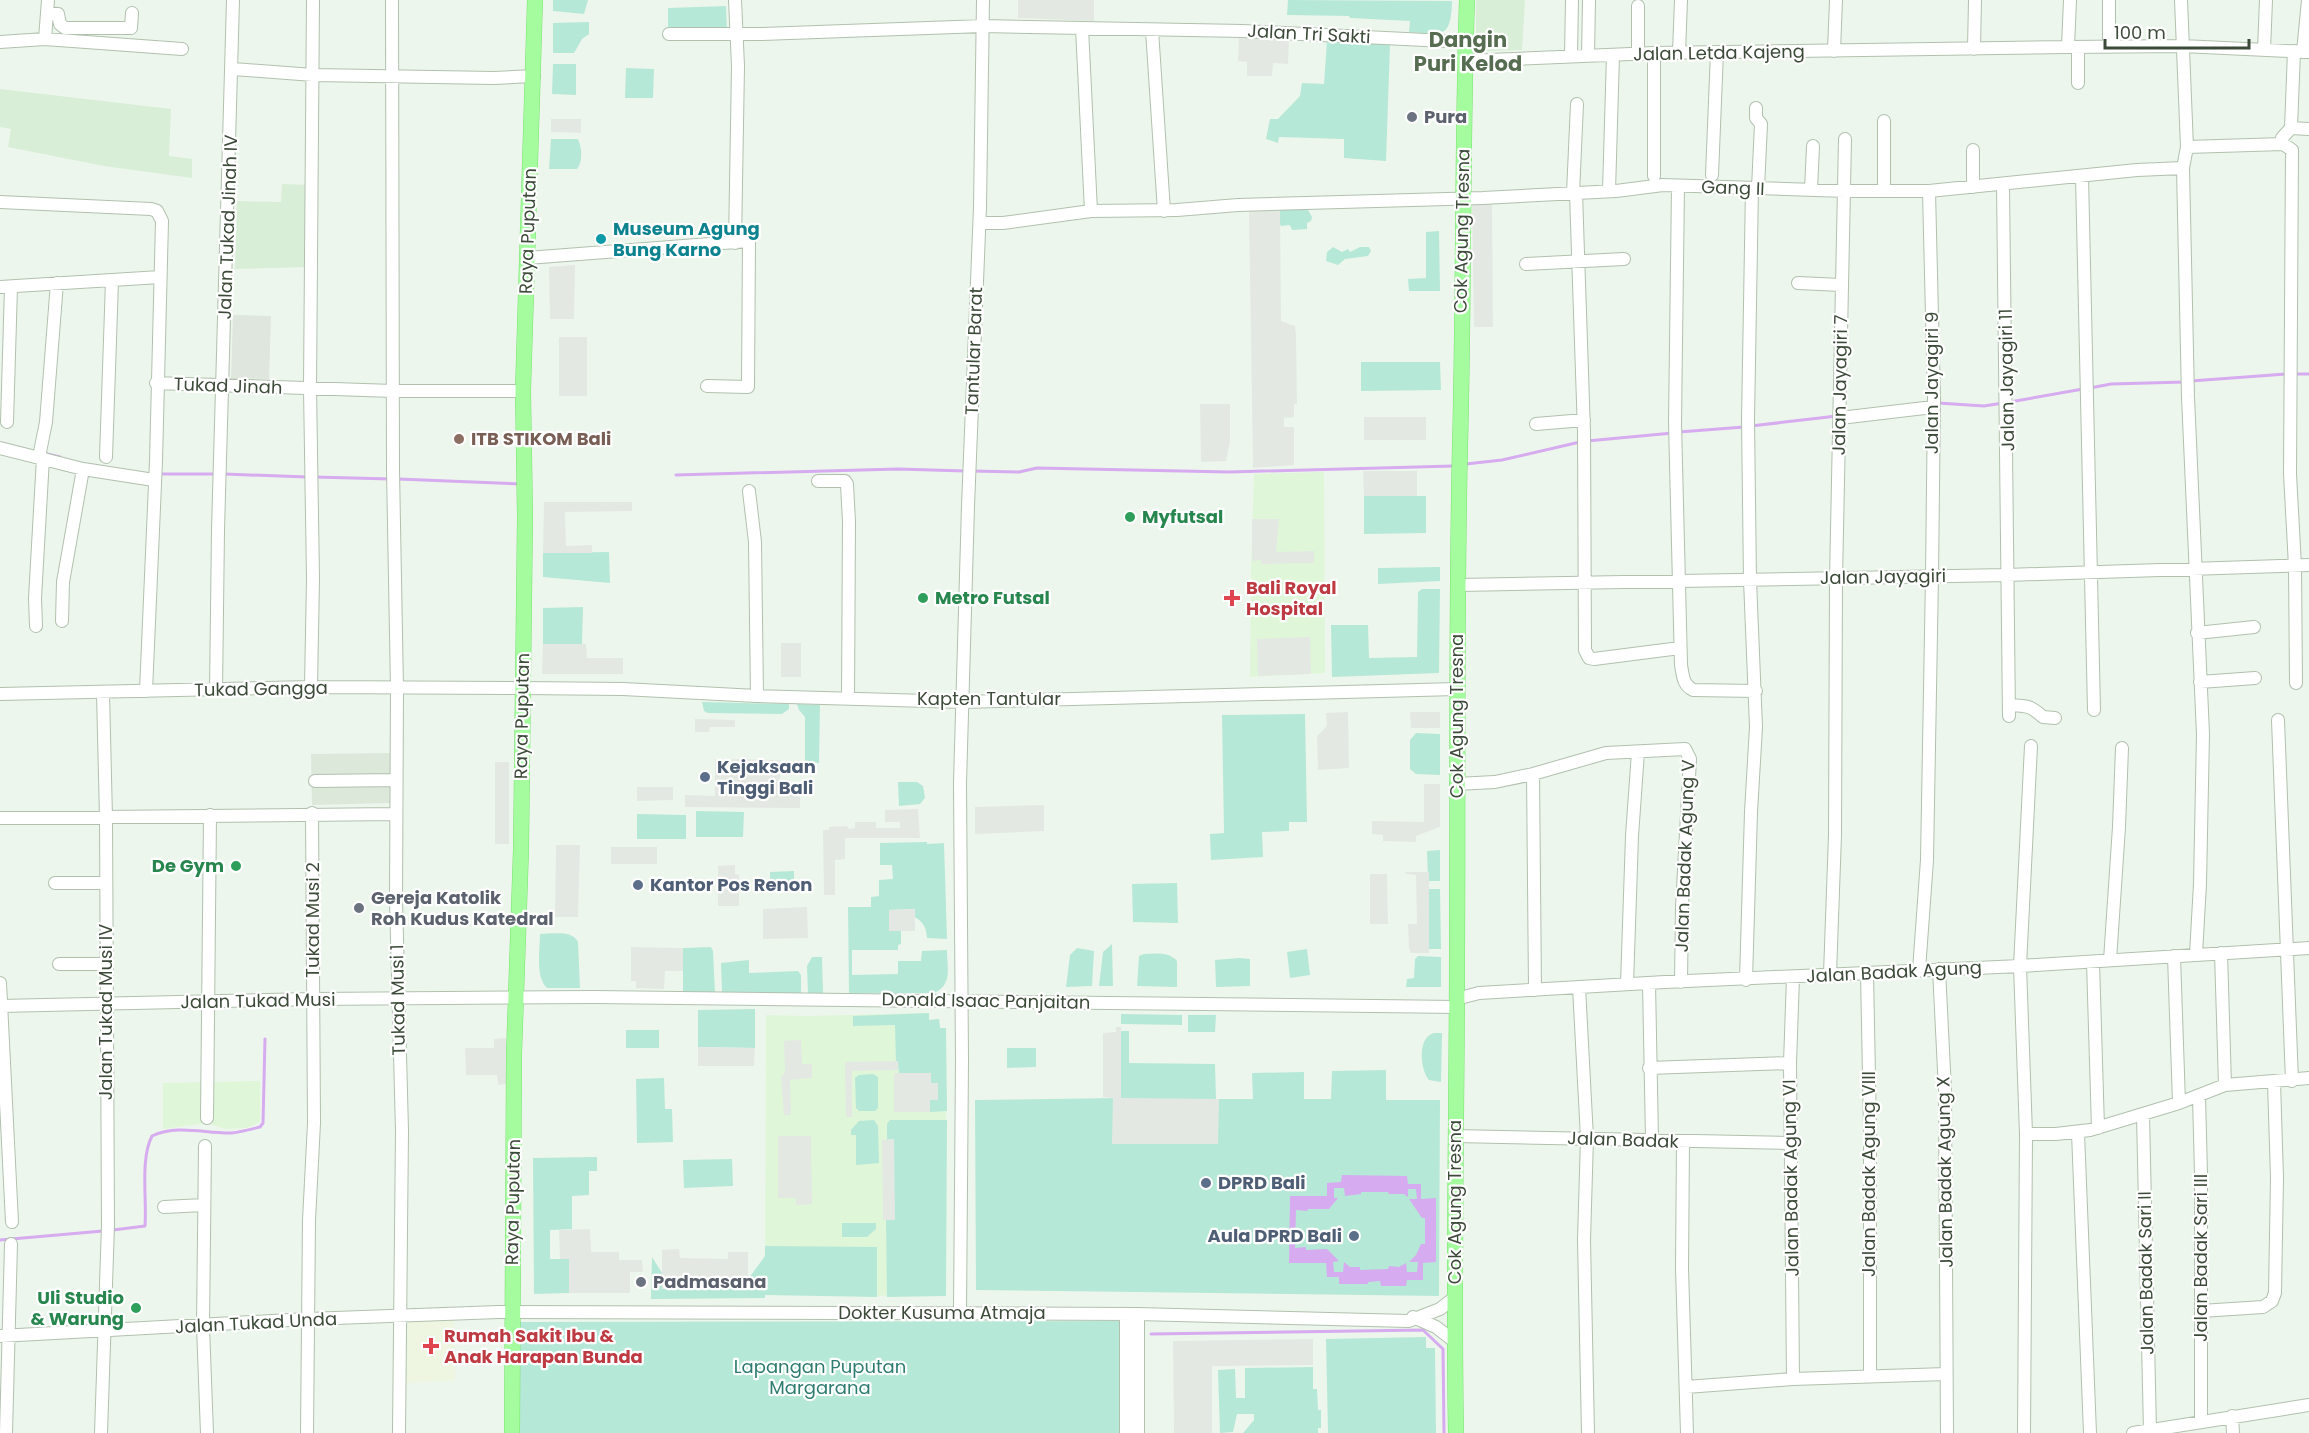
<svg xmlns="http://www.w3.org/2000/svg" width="2309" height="1433" font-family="Poppins,sans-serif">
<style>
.residential{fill:#dce9da}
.commercial{fill:#dff6d9}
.industrial{fill:#dfe6dd}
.education{fill:#d8eed7}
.medical{fill:#eef5e0}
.green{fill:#b6e8d7}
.parking{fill:#e4e8e3}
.water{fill:#d6abf0;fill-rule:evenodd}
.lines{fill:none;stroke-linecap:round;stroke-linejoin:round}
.stream{stroke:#d6abf0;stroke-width:3}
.minor-casing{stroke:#b1c1ae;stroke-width:14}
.major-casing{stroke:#78e26e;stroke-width:16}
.minor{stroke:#fff;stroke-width:12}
.major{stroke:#a5fc9f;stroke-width:15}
.worship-dot{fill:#6b7280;stroke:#fff;stroke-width:2}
.culture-dot{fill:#0f9aa8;stroke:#fff;stroke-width:2}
.education-dot{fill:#8d6e63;stroke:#fff;stroke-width:2}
.leisure-dot{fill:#2e9e5b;stroke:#fff;stroke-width:2}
.health-dot{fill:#e0444e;stroke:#fff;stroke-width:2}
.service-dot{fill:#5c6f8a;stroke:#fff;stroke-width:2}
.labels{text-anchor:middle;stroke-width:4.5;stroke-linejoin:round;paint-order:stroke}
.street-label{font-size:18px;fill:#3c4a39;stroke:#fff}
.worship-label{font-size:18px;font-weight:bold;fill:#5b616d;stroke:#fff;text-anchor:start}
.culture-label{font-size:18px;font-weight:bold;fill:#0d838f;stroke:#fff;text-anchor:start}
.education-label{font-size:18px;font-weight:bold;fill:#785e54;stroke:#fff;text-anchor:start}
.leisure-label{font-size:18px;font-weight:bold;fill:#27864d;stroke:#fff;text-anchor:start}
.health-label{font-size:18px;font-weight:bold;fill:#be3a42;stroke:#fff;text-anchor:start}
.service-label{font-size:18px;font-weight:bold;fill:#4e5e75;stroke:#fff;text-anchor:start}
.park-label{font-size:18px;fill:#2d7c6f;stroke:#fff}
.quarter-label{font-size:21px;font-weight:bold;fill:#566d51;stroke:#fff}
</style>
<rect width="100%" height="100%" fill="#edf6ec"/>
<path class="residential" d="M391,753l2,50 -81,2 -1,-51z"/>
<path class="commercial" d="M1324,472l1,201 -75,4 1,-107 3,-96z
M929,1013v7l10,-1 1,9h6v268l-181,-1 1,-280 41,1z
M260,1081v41l-13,6 -21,1 -20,-6 -43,6v-46z"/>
<path class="industrial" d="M233,315l38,1 -2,63 -38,-1z"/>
<path class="education" d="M1476,0h49l-3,50 -35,1 -7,-3 -4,-11z
M0,89l171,20 -2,47 23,3v19l-88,-12 -96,-19 3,-18 -11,-2z
M282,184l28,1 -1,82 -74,2 2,-68 44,1z"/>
<path class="medical" d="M454,1320l1,60 -49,3 2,-61z"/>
<path class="green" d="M553,0h35l-4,14 -31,-3z
M1288,0l164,1c-1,39 -10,33 -43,31l1,-11 -60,-3 -1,-2 -62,-1z
M726,6l1,24 -59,2v-24z
M589,22v12l-7,5 -8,14h-21v-30z
M1327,41l63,4 -4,116 -42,-3v-19l-65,-2 -1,6 -12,-4 4,-20h8l22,-23 2,-13 22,1z
M553,64h23v31l-24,-1z
M626,68l28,1 -1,29h-28z
M551,139h27c4,9 5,22 -1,30h-28z
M1280,208h27l5,9 -1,4 -4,2v6l-15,1 -2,-5 -9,1 -4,-7z
M1439,231l1,60h-31l-1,-12 18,-1v-46z
M1333,247l9,5 6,-3 2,3 10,-5h9l2,4 -3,5 -23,3 -7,6 -12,-4 1,-9z
M1361,362h79l1,28 -80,1z
M1364,496h62v37l-62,1z
M609,552l1,31 -67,-6v-24z
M1440,567v14l-62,3v-16z
M1422,589h18l-1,84 -107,4 -1,-52h37l1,33 48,-1 1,-65z
M583,607l-1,37h-39v-36z
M702,702l87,2v5l-7,5 -74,-1 -4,-2z
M797,704l23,1 -1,58 -14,-1v-45l-6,-7z
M1305,714l2,108h-18v9l-27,1 1,25 -52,3 -1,-26 14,-1 -2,-118z
M1416,733l24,1v41l-24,-1 -6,-5v-29z
M898,782h19l6,4 2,12 -5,6 -21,2z
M696,811l48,1 -1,25h-47z
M637,814l49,1v24h-49z
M927,842v2l17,-1 3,96 -20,-1c-1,-11 -3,-15 -12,-21l-1,-8 -25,1v21h12v13l-3,1v5h-46v25l46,-1v-13h23l1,-10 25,-1c0,17 6,35 -13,43h-85l-1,-86h23v-10l8,-1v-16l14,-1 -1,-14h-12v-22z
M1440,850v31h-12l-1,-30z
M794,871v19h-24v-18z
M1177,883l1,40 -45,-1 -1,-38z
M1429,889h11l1,60h-12z
M540,934c13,0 32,-4 38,8l2,46h-33c-12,-11 -7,-38 -7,-54z
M1112,944l1,42h-14l4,-34z
M711,947l2,4 2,42h-32v-45z
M1077,948l17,3 -2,35 -26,1 4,-32z
M1307,949l3,26 -20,3 -3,-26z
M1144,954c11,0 24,-3 33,7v26l-40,-1 2,-30z
M1418,956l23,1v30h-35l1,-8 7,-1 1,-19z
M812,957h10l1,36h-15l-1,-27z
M1239,958l11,1v27l-34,1 -1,-27z
M749,960v13l49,-2 3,4v18h-79l-1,-30z
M755,1009v39l-57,-1v-37z
M929,1013v7l10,-1 1,9h6l1,83 -17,1v-12h8l-7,-17v-10h-32l-1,-11h-2l-1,-37 -42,1v-10z
M1121,1014l61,1v10l-61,-1z
M1188,1015h28l-1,17h-27z
M626,1030h33v18h-33z
M1121,1031h8v32l86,1 1,35h37l-1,-26 52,-1v27h27l1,-28 54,-1v30h54l-1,196 -463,-6 -1,-190 142,-2 4,-4z
M1434,1033h8l-1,49 -12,-2c-9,-10 -12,-43 5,-47z
M1007,1048h29v19l-29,1z
M873,1074l5,3v31l-3,3h-16l-3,-3 -1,-30 4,-3z
M664,1078l1,31h7l1,33 -36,1 -1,-64z
M874,1120l4,6 1,37 -23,2v-30h-5v-5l8,-9z
M890,1120h57l-1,176 -59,1 -1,-77h8l-1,-81 -6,1v-16z
M597,1157v14h-8v24l-17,1v33l-22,1v29h19v34l-35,1 -1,-136z
M732,1159l1,27 -49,2 -1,-28z
M842,1223h34v6l-9,8h-25z
M765,1246l112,1v50l-112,-2v3l-114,1 1,-42 10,16v16h79l24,-33z
M1120,1321v112h-600l-1,-111z
M1426,1337v11h9l1,85h-110h2l-2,-94z
M1313,1367v22h4l1,21h3v18h-3v5h-75l11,-13v-6h-17l-4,18 -13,1 -2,-63 17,-1 1,29h9v-30z"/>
<path class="parking" d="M1018,0h76v21l-76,-3z
M1239,38l50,2 -1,24 -15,-1 -1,13h-25v-14l-9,-1z
M551,119h30v14l-30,-1z
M1492,200l1,127h-19l-2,-122 10,-4z
M1280,211l1,110 14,5 1,9 1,69h-3v13l-10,1v9h10v38l-41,3 -4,-257z
M575,265l-1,54h-24l-1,-52z
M559,337h28v59h-28z
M1200,404h30v37l-4,20 -25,1z
M1364,417h62v23h-62z
M1363,471h54v25h-53z
M544,502h88v9l-67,1 1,34 26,-1v8h-49z
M1252,519h27l-3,33 38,-1v12l-53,1v-4l-9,1z
M1310,637l1,37 -53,2 -1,-37z
M781,643h20v34h-20z
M543,644h43l1,14h36v16h-81z
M1348,712l1,56 -31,2 -1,-34 10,-10 -1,-13z
M1410,712h30v16h-29z
M695,719l40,1v7h-25l-1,5h-14z
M715,759l65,1v33l20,1v14l-115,-1v-12l30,1z
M495,762h14v82h-14z
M1424,784h16v43l-24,9v6l-33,-1v-6l-11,-1v-13l52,1z
M637,787h36v13l-36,1z
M1044,805v26l-69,3v-27z
M918,809l2,29h-75v21l-10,1v35h-11l-1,-65h6v-3l18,-1 2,3 6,-1v-6h21v6h24v-6h-15v-12z
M556,845h24l-2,72h-23z
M611,847h46v17h-46z
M735,865v9l4,1v31h-21v-40z
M1405,872h24v81h-18l-2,-5 -1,-24h9l-1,-49 -10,-1z
M1370,874h17l1,50h-18z
M807,907l1,31 -45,1v-30z
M915,909v22h-26v-21z
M631,947l52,1v23h-18l-1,18 -28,-1v-7h-5z
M1116,1027h5v71l98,1 -1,45h-106l1,-46 -10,-1v-64l13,-1z
M506,1038v46l-8,1 -1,-10h-31l-1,-27h29v-9z
M801,1040l1,24h10v14l-22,2 1,35h-7l-3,-38 4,-5 -1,-31z
M698,1047l57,1 -1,18h-56z
M898,1061v9l-46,1v46h-6l-1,-55z
M894,1073h37v10h7v17h-8v12h-36z
M778,1136h33l1,68 -16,1v-7h-18z
M894,1139l1,81h-12l-1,-80z
M590,1229l1,23h28v8h23l1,12h-13v21h-61v-34h-9l-1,-29z
M679,1249l1,9 48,1v-7h20v28l-7,9h-79v-39z
M1313,1339v26l-101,1v67h-38l-1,-92z"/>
<path class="water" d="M1342,1175l65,1 1,8h13v15l15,-1v64l-13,1v17h-16l-1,6h-25l-1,-5 -12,1v2h-29v-7h-12l-1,-14h-37l1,-67h37v-13l14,-1zM1334,1188h10l1,8 16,-2v-2h27l1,2h15l4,3v-8h8l1,10h-8l13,19h3v26h-4l-5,11 -7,7h9l-1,10h-10l-1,-9 -7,4 -10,-1 -1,3 -28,1v-3h-10l-6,-5 -1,10h-9l-1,-10 6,-1 -12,-12 -21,1v-3l-11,1 1,-38 11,1 1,-2h21l9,-11h-4z"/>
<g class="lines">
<path class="stream" d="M2293,374h16
M2191,381l95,-7
M2090,388l21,-4 74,-2
M2010,402l73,-13
M1938,403l46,3 19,-3
M1751,426l86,-10
M1679,432l65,-5
M1587,441l86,-8
M43,453l17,4
M1466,464l36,-4 78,-18
M972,471l47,1 18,-4 192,4 224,-6
M158,474h59
M224,474l83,3
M676,475l222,-6 67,2
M314,477l77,2
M398,479l122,5
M113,1230l32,-4c2,-27 -5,-67 7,-90 26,-12 54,-2 80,-3 9,-1 20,-4 28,-6l3,-4 2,-84
M0,1240l103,-9
M1151,1334l272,-4 20,19 1,84"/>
<g class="minor-casing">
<path id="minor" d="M392,0l1,470 4,218 -1,212 6,231 -3,302
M2181,0l6,147 -4,21 5,229 15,337 -3,150 -4,70
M1638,6v48
M47,13l11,1 2,10 5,4h66l1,-15
M1082,28l9,183
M1152,30l12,181
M669,34h93l221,-8 259,5 224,11
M45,39l3,-39
M0,42l45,-3 137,10
M2068,47l2,-47
M2109,47v-47
M1974,49l1,-49
M2264,50l2,-50
M1834,51l2,-51
M2303,52l5,-52
M1679,53l2,-53
M1588,55l1,-55
M1571,56l1,-56
M1465,61l189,-8 414,-6 114,-1 127,6
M233,69l80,6 181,3 40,-2
M2078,83v-36
M1756,108v10l5,6 -3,64
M1884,121v70
M2291,128l18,1
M2283,144l-1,-6 9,-10 3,-77
M2187,147l96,-3 9,6 -2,324 5,92 1,117
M1712,175l5,-123
M1654,176v-123
M2082,176l12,534
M2003,185l6,531
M1678,186l-3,237 6,242c2,11 2,20 12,25l63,1
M1973,187v-37
M1811,190l2,-44
M1609,191l4,-136
M1573,193l4,-89
M1576,193l8,239 1,218 4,8 5,1 86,-11
M0,202l151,7 6,2 5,10 -6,240 -10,230
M980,223h23l88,-12 86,-1 61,-5 245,-7 133,-7 47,-6 182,6h84l208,-21 46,-2
M735,243l3,-177 -3,-66
M527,258l222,-17 -1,146 -41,-1
M1526,264l98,-5
M1798,283l43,2
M0,287l160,-10
M156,383l237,8h130
M1840,418l93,-11
M7,422l4,-135
M1536,424l48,-4
M0,448l83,21 71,11
M39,457l7,-35 11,-139
M106,457l6,-176
M818,481h27l2,3 2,38 -1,177
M749,491l6,51 2,154
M1458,585l549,-10 302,-10
M62,621l1,-39 20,-113
M36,626l-1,-28 8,-140
M2197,633l57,-6
M2200,682l55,-4
M311,687l2,-109 -3,-190 3,-388
M216,690l2,-160 15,-530
M0,694l311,-7 211,1 101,1 134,7 206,6 493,-13
M2009,705c18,1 21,0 34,12l12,1
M2278,720l14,361
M1533,774l2,216
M315,781l81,-1
M1456,784l39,-2 38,-8 73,-21 79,-4 5,10 -8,148 -1,75
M0,818l396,-4
M55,883h51
M2221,953l4,132
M2174,956l5,147
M2110,960l9,-133 3,-79
M2093,962l5,166
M59,964h47
M1939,969l6,122 2,342
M1919,970l8,-110 5,-284 2,-178 -5,-207
M1867,973l3,155v248
M1830,974l5,-139 1,-256 9,-440
M1793,977l-3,86 3,316
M1746,980l5,-168 5,-85 -6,-147 -2,-160 4,-232
M0,983l12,239
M1649,983l3,156
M1627,984l5,-148 6,-84
M1579,987l8,151 -3,102 4,193
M1456,999l23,-6 186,-11 355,-16 289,-18
M0,1006l313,-7 281,-2 863,10
M1649,1068l141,-5
M2199,1096l2,78v247
M2143,1115l7,316
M207,1118l3,-303
M2078,1133l12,300
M2026,1134h30l34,-4 89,-27 46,-18 84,-7
M1455,1136l336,7
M1683,1142l-1,126 5,165
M205,1146l-2,181 4,106
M164,1207l40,-2
M2201,1311l62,-4 9,-6 3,-8 2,-115 -3,-96
M960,1312l2,-252 -2,-277 8,-277 12,-299 3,-207
M1126,1314v119
M1413,1317l23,10 18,14
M0,1336l308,-17 191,-7 639,2 271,7 31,-12 14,-11
M1686,1387l107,-8 153,-5
M2232,1416l1,17
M6,1433l5,-189
M101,1433l7,-208 -2,-407 -3,-125
M307,1433l2,-213 5,-97 -2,-310
M1138,1433v-119
M2024,1433l2,-299 -6,-168 11,-220
M2133,1433l176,-28"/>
</g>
<g class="major-casing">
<path id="major" d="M512,1433l2,-379 7,-205 4,-332 -2,-126 12,-391
M1456,1433c-3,-161 1,-322 1,-482 1,-169 -1,-337 3,-505 4,-148 2,-297 7,-446"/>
</g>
<use href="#minor" class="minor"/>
<use href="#major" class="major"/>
</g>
<g class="worship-dot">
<circle cx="1412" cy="117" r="6"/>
<circle cx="359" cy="908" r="6"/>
<circle cx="641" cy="1282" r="6"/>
</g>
<circle class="culture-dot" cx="601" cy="239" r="6"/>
<circle class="education-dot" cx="459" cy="439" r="6"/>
<g class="leisure-dot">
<circle cx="1130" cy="517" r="6"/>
<circle cx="923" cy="598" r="6"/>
<circle cx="236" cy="866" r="6"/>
<circle cx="136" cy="1308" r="6"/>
</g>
<g class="health-dot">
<path d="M1229 589h6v6h6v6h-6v6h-6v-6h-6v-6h6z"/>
<path d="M428 1337h6v6h6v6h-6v6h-6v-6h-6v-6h6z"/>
</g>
<g class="service-dot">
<circle cx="705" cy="777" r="6"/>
<circle cx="638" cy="885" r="6"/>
<circle cx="1206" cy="1183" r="6"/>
<circle cx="1354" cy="1236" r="6"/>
</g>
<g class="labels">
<g class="street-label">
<text transform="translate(1309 34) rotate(3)" y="6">Jalan Tri Sakti</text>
<text transform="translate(1719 53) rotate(-1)" y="6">Jalan Letda Kajeng</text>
<text transform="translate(1733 188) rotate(2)" y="6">Gang II</text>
<text transform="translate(228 227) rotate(-88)" y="6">Jalan Tukad Jinah IV</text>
<text transform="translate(528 231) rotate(-88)" y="6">Raya Puputan</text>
<text transform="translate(1462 231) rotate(-89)" y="6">Cok Agung Tresna</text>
<text transform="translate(974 351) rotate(-88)" y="6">Tantular Barat</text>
<text transform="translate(2007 380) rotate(-91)" y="6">Jalan Jayagiri 11</text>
<text transform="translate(1932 383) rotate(-90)" y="6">Jalan Jayagiri 9</text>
<text transform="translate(1840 385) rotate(-89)" y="6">Jalan Jayagiri 7</text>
<text transform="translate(228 386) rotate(2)" y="6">Tukad Jinah</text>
<text transform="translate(1883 577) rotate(-1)" y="6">Jalan Jayagiri</text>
<text transform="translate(261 689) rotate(-1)" y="6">Tukad Gangga</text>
<text x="989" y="705">Kapten Tantular</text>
<text transform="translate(522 716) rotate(-89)" y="6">Raya Puputan</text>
<text transform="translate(1457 716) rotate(-90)" y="6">Cok Agung Tresna</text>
<text transform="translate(1685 856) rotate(-88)" y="6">Jalan Badak Agung V</text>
<text transform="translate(313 920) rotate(-90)" y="6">Tukad Musi 2</text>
<text transform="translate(1894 972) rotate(-3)" y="6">Jalan Badak Agung</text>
<text transform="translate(398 1000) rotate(-91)" y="6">Tukad Musi 1</text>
<text transform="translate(258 1001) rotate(-1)" y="6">Jalan Tukad Musi</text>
<text transform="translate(986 1001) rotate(1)" y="6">Donald Isaac Panjaitan</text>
<text transform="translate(106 1012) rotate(-90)" y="6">Jalan Tukad Musi IV</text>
<text transform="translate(1623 1140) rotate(2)" y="6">Jalan Badak</text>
<text transform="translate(1945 1172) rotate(-91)" y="6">Jalan Badak Agung X</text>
<text transform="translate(1869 1174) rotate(-90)" y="6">Jalan Badak Agung VIII</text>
<text transform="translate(1791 1178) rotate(-91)" y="6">Jalan Badak Agung VI</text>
<text transform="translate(513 1202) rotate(-89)" y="6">Raya Puputan</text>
<text transform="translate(1455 1202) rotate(-90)" y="6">Cok Agung Tresna</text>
<text transform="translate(2201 1258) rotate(-90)" y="6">Jalan Badak Sari III</text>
<text transform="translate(2146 1273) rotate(-91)" y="6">Jalan Badak Sari II</text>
<text x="942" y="1319">Dokter Kusuma Atmaja</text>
<text transform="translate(256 1323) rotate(-3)" y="6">Jalan Tukad Unda</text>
</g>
<g class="worship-label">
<text x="1424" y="123">Pura</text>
<text x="371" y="904">Gereja Katolik<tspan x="371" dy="21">Roh Kudus Katedral</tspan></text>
<text x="653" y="1288">Padmasana</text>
</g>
<g class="culture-label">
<text x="613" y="235">Museum Agung<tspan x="613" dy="21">Bung Karno</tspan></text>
</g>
<g class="education-label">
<text x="471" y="445">ITB STIKOM Bali</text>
</g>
<g class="leisure-label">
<text x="1142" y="523">Myfutsal</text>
<text x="935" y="604">Metro Futsal</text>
<text x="224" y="872" text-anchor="end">De Gym</text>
<text x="124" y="1304" text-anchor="end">Uli Studio<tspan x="124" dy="21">&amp; Warung</tspan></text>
</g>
<g class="health-label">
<text x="1246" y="594">Bali Royal<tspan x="1246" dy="21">Hospital</tspan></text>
<text x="444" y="1342">Rumah Sakit Ibu &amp;<tspan x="444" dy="21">Anak Harapan Bunda</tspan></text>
</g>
<g class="service-label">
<text x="717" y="773">Kejaksaan<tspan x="717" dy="21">Tinggi Bali</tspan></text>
<text x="650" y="891">Kantor Pos Renon</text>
<text x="1218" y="1189">DPRD Bali</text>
<text x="1342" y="1242" text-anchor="end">Aula DPRD Bali</text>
</g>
<g class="park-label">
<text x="820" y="1373">Lapangan Puputan<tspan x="820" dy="21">Margarana</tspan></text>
</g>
<g class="quarter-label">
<text x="1468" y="47">Dangin<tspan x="1468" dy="24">Puri Kelod</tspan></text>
</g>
</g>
<path d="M2105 39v9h144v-9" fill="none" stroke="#3c4a39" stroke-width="3"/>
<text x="2114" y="39" font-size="18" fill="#3c4a39" stroke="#ffffff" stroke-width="4.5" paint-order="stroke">100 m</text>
</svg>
